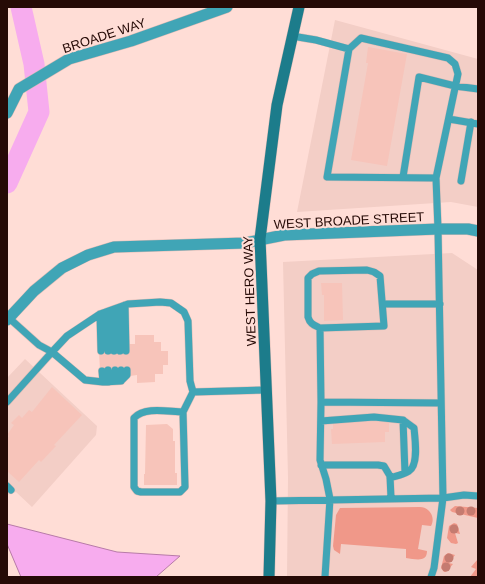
<svg xmlns="http://www.w3.org/2000/svg" width="485" height="584" font-family="Arial,sans-serif">
<style>
.built{fill:#f3cec6}
.green{fill:#f09889}
.water{fill:#f7acee;stroke:#b87ba8}
.lines{fill:none;stroke-linecap:round;stroke-linejoin:round}
.river{stroke:#f7acee;stroke-width:21}
.building{fill:#f7c4ba}
.service-casing{stroke:#dcbbb5;stroke-width:8}
.minor-casing{stroke:#dcbbb5;stroke-width:12}
.secondary-casing{stroke:#dcbbb5;stroke-width:12}
.service{stroke:#40a5b6;stroke-width:7}
.minor{stroke:#40a5b6;stroke-width:11}
.secondary{stroke:#1c7c8b;stroke-width:11}
.tree{fill:#c57b70}
.labels{text-anchor:middle;stroke-width:4;stroke-linejoin:round;paint-order:stroke}
.street-label{font-size:13px;fill:#260a06;stroke:#ffddd6}
</style>
<rect width="100%" height="100%" fill="#ffddd6"/>
<path class="built" d="M335,20l143,39v148l-27,-5 -154,10z
M452,253l26,17v307h-191l1,-99 -5,-216z
M25,359l72,67 -1,9 -64,72 -16,-15 -9,3v-117z"/>
<path class="green" d="M455,506l23,2v10l-26,-6 -2,-2z
M420,507c9,0 16,10 11,19l-9,-1 -4,24 9,2c0,12 -12,8 -21,7v-9l-65,-5 -1,10 -6,-4 -1,-4 3,-31 4,-7z
M454,523l3,1 3,10 -5,-1 3,10 -2,1 -5,-1 -4,-5 2,-12z
M448,553l7,2 -6,8 4,1 -7,8h-2l-3,-4 3,-12z
M478,559v17l-8,1 6,-8 -5,-2z"/>
<path class="water" d="M7,524l110,28 63,4 -24,21h-135l-14,-33z"/>
<g class="lines">
<path class="river" d="M7,183l32,-71 -5,-48 -13,-57"/>
</g>
<path class="building" d="M368,47l39,7 -20,112 -36,-6 17,-97h-2z
M321,283h21l1,37 -19,1v-26h-2z
M135,335h19v7h7v9h7v14h-5v9h-8v8l-18,1v-8l-7,1 -30,-5 -1,-20h30v-7h6z
M52,387l30,28 -28,30 2,1 -15,16 -2,-2 -20,22 -12,-11v-32l2,-3 -2,-1 7,-10 -3,-2 8,-8 3,3 7,-8 3,2z
M389,421v11h-4v10l-53,2 -1,-15h2v-7z
M167,424l6,5v12h2v32h2v12h-33v-11h1l1,-49z"/>
<g class="lines">
<g class="service-casing">
<path id="service" d="M292,36l24,4 33,9
M449,119l29,5
M403,177l16,-100 36,9 23,3
M436,178l22,-104 -3,-10 -7,-6 -87,-20 -12,11 -22,128 109,1 2,51 5,269 21,-3 14,1
M461,181l10,-59
M383,304h57
M125,305l1,46
M118,308l2,43
M112,310l2,41
M106,312l2,39
M100,314l1,37
M9,318l30,27 13,7 15,-16 33,-22 28,-10 32,-2 11,1 13,9 4,9 2,60 3,11 74,-2
M320,328l64,-2 -4,-50 -6,-4 -7,-2 -48,1 -7,3 -4,4v39c2,7 6,8 12,11l1,74
M108,370l1,12
M115,370v11
M121,370v11
M102,371l1,11
M7,402l45,-50 33,28 18,2 18,-1 6,-6v-5
M183,412c-14,0 -38,-6 -49,6v69l3,4 4,1h39l5,-5 -2,-75 10,-20
M403,420l2,53
M321,421l53,-4 29,3 11,8c1,11 5,37 -5,43 -6,4 -13,5 -19,7
M321,465h57l6,1 6,10 1,22
M7,486l4,4
M271,501l172,-3 -9,70 -3,9
M325,577l5,-78 -4,-20 -6,-19 1,-58 120,1"/>
</g>
<g class="minor-casing">
<path id="minor" d="M7,113l12,-24 50,-30 62,-18 96,-34
M7,320l27,-29 28,-23 26,-13 26,-8 131,-4 39,-8 154,-6h30l10,2"/>
</g>
<g class="secondary-casing">
<path id="secondary" d="M269,577l2,-76 -11,-262 17,-134 22,-98"/>
</g>
<use href="#service" class="service"/>
<use href="#minor" class="minor"/>
<use href="#secondary" class="secondary"/>
</g>
<g class="tree">
<circle cx="460" cy="511" r="4.5"/>
<circle cx="471" cy="511" r="4.5"/>
<circle cx="454" cy="529" r="4.5"/>
<circle cx="449" cy="558" r="4.5"/>
<circle cx="446" cy="567" r="4.5"/>
</g>
<g class="labels">
<g class="street-label">
<text transform="translate(104 35) rotate(-18)" y="5">BROADE WAY</text>
<text transform="translate(349 220) rotate(-3)" y="5">WEST BROADE STREET</text>
<text transform="translate(249 291) rotate(-92)" y="5">WEST HERO WAY</text>
</g>
</g>
<rect width="485" height="584" fill="none" stroke="#260a06" stroke-width="16"/>
</svg>
